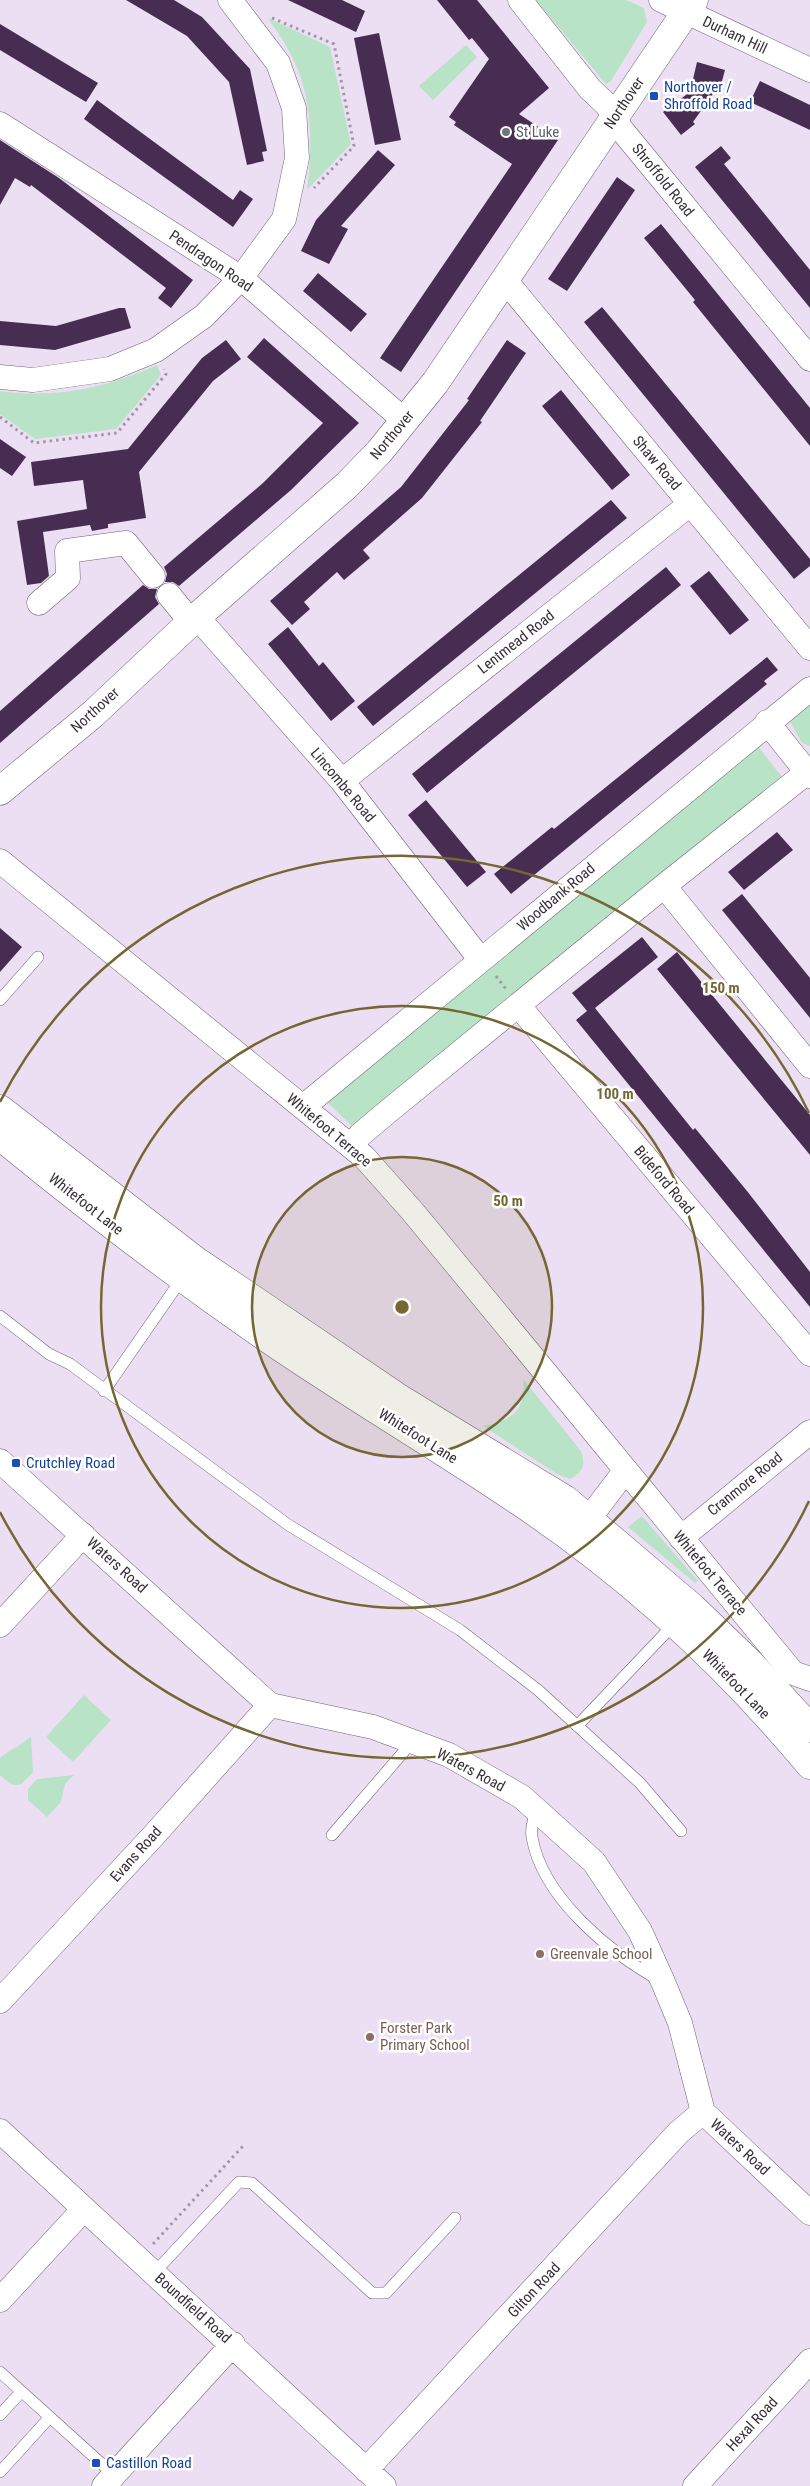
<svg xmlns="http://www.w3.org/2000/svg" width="810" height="2486" font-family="'Roboto Condensed',sans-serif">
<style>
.green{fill:#b8e3c7}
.building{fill:#472d51}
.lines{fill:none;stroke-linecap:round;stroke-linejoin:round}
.service-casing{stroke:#6f6374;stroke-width:12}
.minor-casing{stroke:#6f6374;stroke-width:25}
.tertiary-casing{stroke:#6f6374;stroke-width:29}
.path{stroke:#a197a6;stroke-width:3;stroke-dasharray:2.5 4;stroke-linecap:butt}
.service{stroke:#fff;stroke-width:11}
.minor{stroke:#fff;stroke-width:24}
.tertiary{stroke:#fff;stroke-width:28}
.ring{fill:none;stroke:#746734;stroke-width:2.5}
.transit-dot{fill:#1a4fb4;stroke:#fff;stroke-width:2}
.worship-dot{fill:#6b7280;stroke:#fff;stroke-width:2}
.education-dot{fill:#8d6e63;stroke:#fff;stroke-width:2}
.labels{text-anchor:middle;stroke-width:5;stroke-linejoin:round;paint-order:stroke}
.street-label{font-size:15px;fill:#363138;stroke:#fff}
.transit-label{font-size:15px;fill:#164399;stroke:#fff;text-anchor:start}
.worship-label{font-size:15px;fill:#5b616d;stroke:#fff;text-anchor:start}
.education-label{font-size:15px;fill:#785e54;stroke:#fff;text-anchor:start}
.centre{fill:#746734;stroke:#fff;stroke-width:2.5}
.ring-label{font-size:15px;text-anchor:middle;font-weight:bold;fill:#746734;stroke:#fff;stroke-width:5;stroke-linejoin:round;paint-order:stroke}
</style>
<rect width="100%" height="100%" fill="#eddff3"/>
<path class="green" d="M536,0h90l18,8 3,14 -36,59 -5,3z
M268,18l62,29 21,97 -44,46c6,-48 6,-96 -18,-139 -6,-12 -14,-22 -21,-33z
M466,45l11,12 -44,43 -14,-14z
M157,365l4,10 -45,54 -81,10 -35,-25v-23c55,8 106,-3 157,-26z
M810,704v42l-8,-3 -12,-22z
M757,745l25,32 -429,350 -27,-26z
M523,1379l58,72c5,14 2,21 -11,28l-13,-5 -74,-48c28,-5 44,-16 40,-47z
M642,1516l56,65 -3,2 -67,-56z
M84,1695l27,25 -38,42 -27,-25z
M31,1736l2,36c-14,16 -17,18 -33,3v-17c10,-9 21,-12 31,-22z
M74,1775l-9,9 -4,18 -14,15 -19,-17v-11l9,-10z"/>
<path class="building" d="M126,0h48l28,17 48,52 17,82 -5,1 2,9 -17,4 -18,-83 -42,-46z
M288,0h54l23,11 -9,21z
M437,0h40l72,88 -30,26 39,26 -157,232 -21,-14 132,-194 -58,-39 2,-3 -7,-5 40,-58 -17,-21 -3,2z
M0,24l98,59 -12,19 -86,-52z
M379,33l22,107 -26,5 -21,-107z
M697,62l28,8 -3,11 -29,41 2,2 -14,11 -18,-23 27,-20z
M760,81l50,24v25l-60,-28z
M97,100l136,100 7,-10 13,9 -20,28 -149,-108z
M0,140l59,38 134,102 -22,28 -13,-10 8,-10 -135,-103 -1,2 -15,-9 -15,27z
M721,146l10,12 -7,6 86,106v38l-115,-141z
M378,150l17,15 -54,61 7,3 -19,35 -28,-13 15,-31z
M617,177l18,13 -68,101 -19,-12z
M661,224l149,184v38l-117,-144 2,-2 -51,-62z
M318,273l49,41 -16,18 -48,-41z
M602,307l208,252v7l-16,13 -210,-257z
M119,308h6l6,20 -76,22 -55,-5v-24l56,5z
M264,338l95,85 -68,67 -112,96 -6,-4h-8l2,-8 -3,-7 99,-84 60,-60 -76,-66z
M226,340l15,19 -28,22 -74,91 7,46 -38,6v4l-16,3 -2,-6 -47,7 6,44 -8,7 -14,2 -10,-64 70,-12 -4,-29 -49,6 -3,-24 97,-13 74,-91z
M507,340l19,13 -46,68 2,1 -60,76 -59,52 7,8 -26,22 -7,-8 -33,30 6,7 -18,16 -22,-24 131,-114 68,-87 -2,-1z
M561,390l69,85 -18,15 -70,-84z
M0,439l26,18 -14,19 -12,-8z
M611,500l16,18 -254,208 -16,-19z
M666,567l15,18 -254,208 -15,-19z
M709,571l40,49 -19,15 -40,-49z
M143,585l6,4h8l-2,8 4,7 -159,139v-32z
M288,627l31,39 4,-4 32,39 -24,20 -63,-77z
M767,657l11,13 -14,11 3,3 -256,210 -17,-20 58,-47 2,2z
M426,800l60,72 -19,15 -59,-72z
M777,832l16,18 -49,40 -16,-18z
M742,894l68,84v40l-88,-108z
M0,928l22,19 -22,25z
M642,937l16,20 -63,51 98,122 2,-2 52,63 63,81v35l-234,-287 11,-9 -15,-18z
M677,952l133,163v40l-153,-186z"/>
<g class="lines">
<g class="service-casing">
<path id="service" d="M0,1000l38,-43
M0,1316l49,38 21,10 217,160 173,106 78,60 102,93 41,48
M104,1391l79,-114
M577,1726l98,-103
M536,1810c-2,8 -6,19 -4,27 10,60 77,115 127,143
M332,1835l81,-94
M154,2273l85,-91 13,1 120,110h14l69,-75
M0,2372l114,103
M0,2415l21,-23
M0,2472l50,-55"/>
</g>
<g class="minor-casing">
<path id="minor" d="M520,0l70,89 17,16 14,24 189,230
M661,0l149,70
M0,124l241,154 164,143
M504,279l306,369
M0,377l33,3 77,-11 46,-19 48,-34 37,-38 43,-59 13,-61 -3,-50 -16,-45 -48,-63
M169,595l22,27
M39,603l29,-25 -1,-27 59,-8 27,33
M197,617l145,164 138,178
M767,722l43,54
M342,781l348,-277
M0,861l364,296 49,55 380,461 17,6
M664,886l146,180
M518,1005l292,349
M303,1107l507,-418
M352,1146l8,-11 31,-26 273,-223 146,-116
M0,1461l270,244 103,22 76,28 73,42 72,65 46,69 23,51 17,41 23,89 107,101
M578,1533l41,-54 8,-6
M681,1538l129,-106
M0,1625l83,-90
M0,2001l155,-167 115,-129
M0,2131l384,355
M0,2300l84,-91
M366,2470l313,-338 24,-20
M104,2486l129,-142
M695,2486l115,-125"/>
</g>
<g class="tertiary-casing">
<path id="tertiary" d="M0,791l93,-77 98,-92 156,-137 32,-33 56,-69 259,-383
M0,1109l195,151 207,140 164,100 127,108 58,56 59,64
M0,1136c85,70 173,137 264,200 84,58 172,109 256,166 109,73 206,162 290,263"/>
</g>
<path class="path" d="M272,18l62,26 20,102 -40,42
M0,417l34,26 83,-10 49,-59 -2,-5
M496,976l10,13
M153,2244l90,-98"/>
<use href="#service" class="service"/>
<use href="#minor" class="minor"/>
<use href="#tertiary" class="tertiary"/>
</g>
<circle cx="402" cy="1307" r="150" fill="#746734" fill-opacity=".12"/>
<g class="ring">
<circle cx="402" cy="1307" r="150"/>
<circle cx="402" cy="1307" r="301"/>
<path d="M809 1501A451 451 0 0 1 0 1512M0 1102A451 451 0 0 1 809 1113"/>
</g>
<g class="transit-dot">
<rect x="649" y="91" width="10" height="10" rx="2.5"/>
<rect x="11" y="1458" width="10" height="10" rx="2.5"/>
<rect x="91" y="2458" width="10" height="10" rx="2.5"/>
</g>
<circle class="worship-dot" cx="506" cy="132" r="5"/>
<g class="education-dot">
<circle cx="540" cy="1954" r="5"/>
<circle cx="370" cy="2037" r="5"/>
</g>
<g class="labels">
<g class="street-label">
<text transform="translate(735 35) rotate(25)" y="5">Durham Hill</text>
<text transform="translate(624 103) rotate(-56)" y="5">Northover</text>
<text transform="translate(663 180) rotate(51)" y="5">Shroffold Road</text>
<text transform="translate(211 261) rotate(34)" y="5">Pendragon Road</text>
<text transform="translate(392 435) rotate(-50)" y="5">Northover</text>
<text transform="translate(657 463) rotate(50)" y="5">Shaw Road</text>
<text transform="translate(516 642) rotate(-38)" y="5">Lentmead Road</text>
<text transform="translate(95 710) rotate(-42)" y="5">Northover</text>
<text transform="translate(343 785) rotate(50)" y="5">Lincombe Road</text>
<text transform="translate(556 897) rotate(-40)" y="5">Woodbank Road</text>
<text transform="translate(329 1130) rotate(40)" y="5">Whitefoot Terrace</text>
<text transform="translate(664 1180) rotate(50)" y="5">Bideford Road</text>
<text transform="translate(86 1204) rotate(38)" y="5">Whitefoot Lane</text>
<text transform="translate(418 1436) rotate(32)" y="5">Whitefoot Lane</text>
<text transform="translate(745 1484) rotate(-39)" y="5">Cranmore Road</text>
<text transform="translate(117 1565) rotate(42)" y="5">Waters Road</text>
<text transform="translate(710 1573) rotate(50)" y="5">Whitefoot Terrace</text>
<text transform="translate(736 1684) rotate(46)" y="5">Whitefoot Lane</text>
<text transform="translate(471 1770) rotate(28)" y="5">Waters Road</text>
<text transform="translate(136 1854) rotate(-48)" y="5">Evans Road</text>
<text transform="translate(740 2147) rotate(43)" y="5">Waters Road</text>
<text transform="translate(534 2290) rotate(-47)" y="5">Gilton Road</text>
<text transform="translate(193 2308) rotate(42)" y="5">Boundfield Road</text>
<text transform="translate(752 2424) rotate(-47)" y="5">Hexal Road</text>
</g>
<g class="transit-label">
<text x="664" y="92">Northover /<tspan x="664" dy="17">Shroffold Road</tspan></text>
<text x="26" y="1468">Crutchley Road</text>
<text x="106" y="2468">Castillon Road</text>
</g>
<g class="worship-label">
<text x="516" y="137">St Luke</text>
</g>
<g class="education-label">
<text x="550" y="1959">Greenvale School</text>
<text x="380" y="2033">Forster Park<tspan x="380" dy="17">Primary School</tspan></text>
</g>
</g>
<circle cx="402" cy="1307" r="8" class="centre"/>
<g class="ring-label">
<text x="721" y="993">150 m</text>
<text x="615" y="1099">100 m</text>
<text x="508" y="1206">50 m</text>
</g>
</svg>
